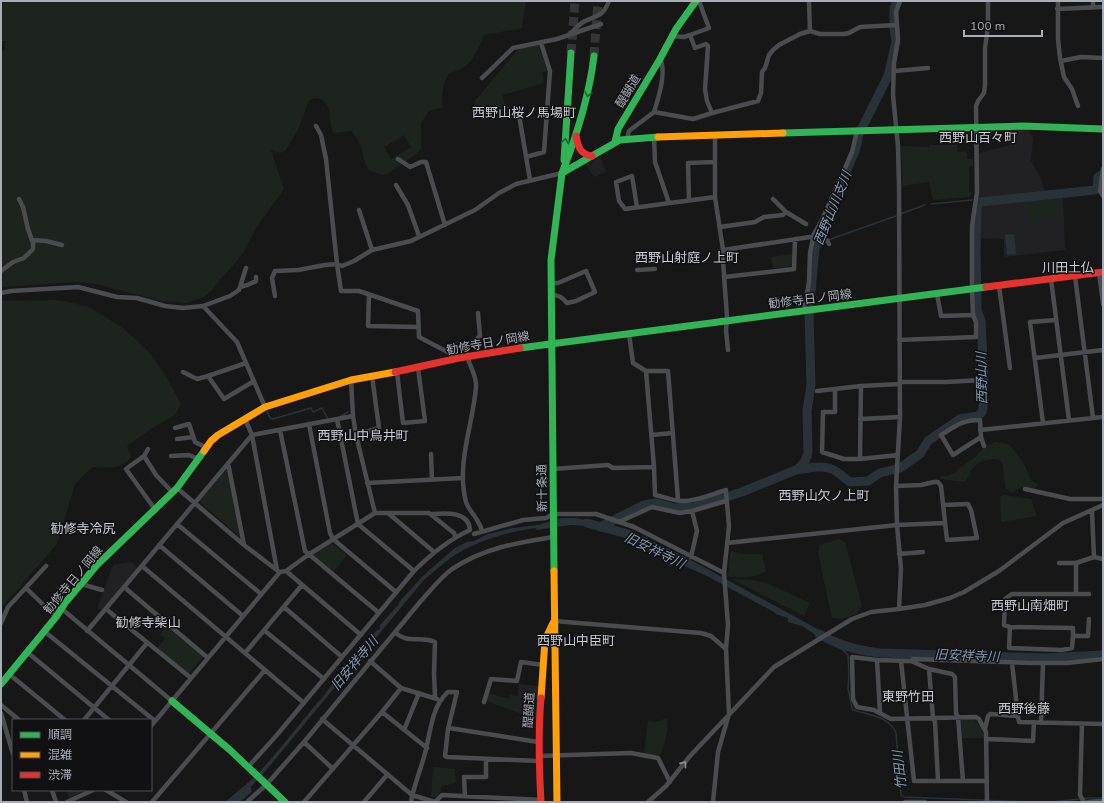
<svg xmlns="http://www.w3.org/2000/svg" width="1104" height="803" font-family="Mulish,'Noto Sans JP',sans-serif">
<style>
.built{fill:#212123}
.green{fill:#1d241e;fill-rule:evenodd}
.water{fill:#2a3239}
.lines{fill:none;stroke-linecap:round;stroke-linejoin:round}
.stream{stroke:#2a3239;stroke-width:1.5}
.river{stroke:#2a3239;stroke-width:9}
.highway-tunnel{stroke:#343537;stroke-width:9;stroke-dasharray:9 4.5;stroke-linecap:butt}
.street{stroke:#4b4c50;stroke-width:4.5}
.fast{stroke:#30b455;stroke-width:7}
.slow{stroke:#ff9f0a;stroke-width:7}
.jam{stroke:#e5322d;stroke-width:7}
.oneway{stroke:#206234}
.oneway2{stroke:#8c9099}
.labels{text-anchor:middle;stroke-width:3;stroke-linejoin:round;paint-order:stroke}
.street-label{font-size:12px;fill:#a8adb8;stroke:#111113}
.neighbourhood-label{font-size:13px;fill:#c9ccd4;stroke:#111113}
.water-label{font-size:13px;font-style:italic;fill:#7f9bb3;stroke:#111113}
</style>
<rect width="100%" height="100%" fill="#171717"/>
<path class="built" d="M1010,130h19l4,8 -2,23 10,17 5,17h17l2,55 -61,7v-18l-27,-1v-36l2,-8v-41l31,-8z
M600,156l6,16 -12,5 -8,-12z
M131,562l6,6 -35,42 -5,-2 16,-43z
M519,684l20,2 -2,32 -2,1 -48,-18v-2l1,-6 21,6 1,-4 7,1z"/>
<path class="green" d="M1,1h525l-4,27 -37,7c-11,19 -13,34 -36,38 -6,11 -8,21 -6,34l-14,4 -8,12v25l-5,6 -27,19 -6,2 -14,-5 -4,-7 -4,-17 -9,-15 -18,2c-6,-10 -2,-16 -6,-26 -1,-3 -4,-6 -6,-8l-7,-1 -6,2 -11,30 -13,21 -5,2 -9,-3 13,39 -30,42 -10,21 -8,10 -12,13 -13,16 -7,6 -17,6 -25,-2 -62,-16 -22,-3 -77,5v-236h3l2,-10h-5zM404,135l7,12 -20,12 -7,-12z
M539,45l8,26 -5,2 2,10 -41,12 1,9 13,7 -12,3 -1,6 -19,-3 -11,-15 44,-53z
M930,145h27l1,7 7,-1 2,3v5h6v7h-4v26h3l-1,3 -2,2 -36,3 -4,-18 -26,4 -2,-40 28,1z
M1058,196l2,22 -30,3v-2h-2l-2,-16 5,-1v-4z
M792,254v10l-4,3 -15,1 -2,-11z
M59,300l31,7 34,22 26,24 17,25 14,26 -6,11 -21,12 -27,19 4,11c-9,13 -24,11 -39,10l-17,17 -18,60 -56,64v-307z
M996,442l13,2 15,20 8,17 7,3 -5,5 -13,-2 -9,6 -7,-5 -2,-22 -2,-5c-10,-4 -21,-1 -29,8 -3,4 -3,10 -8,13l-24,-3 1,-3h7l8,-4 5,-5 14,-10 12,-12z
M227,469h1l13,63 -1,5 -39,-34 -1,-3z
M1005,495l26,4 6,17 -36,6 -1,-26z
M839,539l6,3 17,64 -6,8 -14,5 -10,-1 -14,-65 2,-8z
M331,543l16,12 -14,17 -19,-15v-3z
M732,551l8,3h22l4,17c-11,7 -26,8 -38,5l2,-24z
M732,579l22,1 15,4 41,19 -6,13z
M166,626l36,30v2l-13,16h-2l-30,-26 8,-9 -5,-5z
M488,694l21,5 1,-4 8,2 -2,15 -28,-11 -1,-2z
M667,718l1,12 -7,24 -3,2 -14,-2 4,-33 8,1z
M963,719h10l10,10 1,9h-22l-1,-17z
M433,767l22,2 1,14 -14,3 -2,7 -4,4h-5z
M66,790h20l-17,8z"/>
<path class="water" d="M1014,234l2,20 -9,1 -2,-20z
M562,518h13l19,4h9l26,8 60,29 143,78 -6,5 -24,-16 -14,-4v-4l-12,-4 -2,-2 -67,-36 -36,-16 -28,-16h-4l-7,-4v-3l-26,-10 -35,-2 -34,5 -2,-2c-29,4 -62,14 -86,31 -9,7 -18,15 -26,22l-160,193c-10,10 -23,28 -38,28l30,-25 22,-25 40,-49 6,-6v-1l2,-1c1,-4 12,-16 15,-17v-4h3l4,-6 29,-37 4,-2v-4l19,-21v-2l25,-27 31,-27 12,-6 7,-1 14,-7 25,-6 25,-3z"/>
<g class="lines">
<path class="stream" d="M931,204l41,-4
M900,214l25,-9
M814,256l5,-8 9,-8 68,-24
M266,409l4,9 3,1 38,-11 2,4 9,-4 6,11
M341,416l7,-4
M837,644l11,11 1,18 -1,16 4,19 1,2c16,5 36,6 43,23l5,62 3,2 130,5
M1052,802l37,-4h14"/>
<path class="river" d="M798,469c6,-5 9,-10 10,-17l-1,-41 4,-26 -2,-72 6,-66 2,-8 38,-88 3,-10v-5l30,-60 8,-34 -2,-14v-20l4,-7
M587,523l40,11 7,4
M600,527l44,-22 12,-2 19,5 19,-1 48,-15 56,-23c7,1 12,-2 19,-2 16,-1 21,6 33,15l18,-1 12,-8 20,-5 20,-14 8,-13 10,-7 22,-15 18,-3 4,-4 1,-4 1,-26 -3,-61 -4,-11 -1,-59 1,-43 3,-6 115,-12 2,-2 1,-11 5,-3
M819,634c21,12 37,16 61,19l166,5 57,-3
M233,802l14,-12"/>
<path class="highway-tunnel" d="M571,53l4,-52
M594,56l4,-55"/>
<path class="street" d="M809,1l1,30
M1058,1v38l2,19 4,19 8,12 6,17
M1093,7v-6
M1057,9l44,-2
M570,34c5,-5 9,-10 15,-13 14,-6 18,-5 24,-20
M690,35l19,-7 -10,-27
M673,36l11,1 6,-2 5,13 11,-4 2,2 -3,43 2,12 5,12
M1061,61l20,-4 22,1
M894,71l34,-3
M482,78l31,-30 44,-9 44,-15
M654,112c4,-12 13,-41 6,-53
M506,116l13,-1 11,65
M316,126l5,9 5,24 11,105 5,2 12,-5 18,-11 39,-9 64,-31 24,-17 17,-9 46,-11
M715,135v62l8,53v11l4,56 -1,13 2,20
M654,137l1,25 14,41
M627,138l2,-7 25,-19 39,7 19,-6 46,-12 3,-8 1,-21 3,-4 4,-13 4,-5 6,-5 21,-11 10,-3 10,3h24l5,-1 11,-6 36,-2
M526,157l18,-5 6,-81 -9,-28
M398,159l12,8 11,-5h5l19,63
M1103,169l-3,22 3,5
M396,185l12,20 11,31
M689,200l-1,-37 27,-1
M637,207l-5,-31 -16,6 3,19 6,8 90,-12
M359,210l13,40
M786,212l20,12
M720,227l35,-5 9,-5 19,-2 3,-3 -13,-13
M825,237l4,7
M32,240l14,1 16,4
M723,250l87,-13
M637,270l18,-1
M1,271l12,-9 11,-4 9,-9v-6l-5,-14 -5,-22 -4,-8
M1099,273l4,31
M1075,276l18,142
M724,277l70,-8 1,-30
M1051,279l18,141
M999,286l11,82
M240,287c6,-1 11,-3 16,-6v-4
M1,293l10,-2 67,-4 39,10 20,1 28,8 18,2 20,-2 34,36 28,65
M937,294l4,22 32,-1
M369,295l-1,31 50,1
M551,295c8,0 11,2 16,8l9,-2 19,-9 -9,-21 -28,12h-7
M275,296l-3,-18 3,-7 23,-1 27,-5 12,-1 4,27h18l59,20 1,26 40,21
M203,306l27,-10 9,-6 7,-22
M804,311l5,-29 1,-29 4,-19 7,-12 22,-49 9,-21 5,-21
M478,313l2,23 -14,13c0,13 11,24 10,38 -3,38 -20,76 -10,115 2,7 8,12 11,18 2,3 4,7 5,11
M899,340l77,-3v-15l-3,-7 -1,-23v-66l5,-34 -1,-86 2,-5 6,-8 1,-8v-37l3,-21v-26
M1035,358l68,-8
M646,371h22l10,129
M183,372l14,7 11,-3 16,23 30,-18
M397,372l6,51 22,-2 -7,-53
M208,376l38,-13
M351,380l2,36 3,19 19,78
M900,382h46l36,-2
M835,389v23h-12l-1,40 22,7h16
M817,391l44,-5
M245,419l7,16 25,135
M337,419l21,105 56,47
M860,419l40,-2
M1043,423l-13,-101 26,-2
M309,424l21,109 3,6 63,53
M175,428l14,-4 6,18 10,5
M280,430l25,121 74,62
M980,430l123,-13
M356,435l23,-7 -7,-52
M652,435l21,-2
M981,437l-28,18 -12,-20c15,-9 20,-15 39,-15l1,17 3,9
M177,439l16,-2
M148,449l-4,7 -18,13 28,39
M431,454l1,26
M898,455l-38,4 1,-73 39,-2
M144,456l12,19 16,17
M171,456l18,-1 9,4
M228,463l16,82
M654,467l1,28c9,2 17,5 25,6 15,1 32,-7 46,-11
M553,469l55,-4 5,3 41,-1 -8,-96 -13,-8 -4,-29
M367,483l96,-5
M896,486l25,-1 13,-3h4l3,4 6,54 30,-2 -6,-28 -3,-6 -25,1
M177,488l67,57 34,26
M1025,489l45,10h33
M1092,511l2,46
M388,513l46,39
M619,522l33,-15 28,6 12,-2 34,-10
M177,524l84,70
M474,534l49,-14 23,-2 7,-4h43l38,13 90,46
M727,543l170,-18 48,-2
M159,545l84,71
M899,554l24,-2
M691,557l6,-26 -5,-20
M1059,563h17l18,-6 9,2
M1076,563v31
M142,566l162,137
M286,571l75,64
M81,584l21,6
M124,587l84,71
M26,588l30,29
M284,607l58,50
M62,609l110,92
M106,609l85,69
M899,609l2,-40 -4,-44 -1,-39 4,-69 -1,-232 -1,-39 -5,-51 1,-32 4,-24 -2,-27 4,-11
M1089,619l-1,17h-15v-8l-63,-1 -6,-2 1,-26 7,-5h77
M554,621l147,12 10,3 15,13
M1,623l7,-16 38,-41
M1010,627l-1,21 53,2 10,-2 1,-12
M44,631l111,90
M87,631l165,-196 101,-19
M265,631l59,48
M395,632c13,13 26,3 40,10l-1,31 1,24
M27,652l82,68
M245,653l57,-68
M877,660l3,53
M370,661l31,27 36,11
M901,661l13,120h73
M911,661l2,-2 119,4h35l36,-4
M1012,663l6,53 1,6 84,2
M929,669l4,49 2,4 3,59
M9,674l56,46
M484,702l7,-23 26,2 4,-19 22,3
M1,705l18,15
M382,712l45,36
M1,713l12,41
M322,719l90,76 23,7
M84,720l63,-77
M1041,723l2,-60
M1082,724l-2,71 4,7
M151,726l129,-154 6,-1 22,-16 67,-42h54l25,20 1,3
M449,728l89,14
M985,729l3,-13 2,-2 28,2
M404,730l15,-37
M987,739l46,2 1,-19
M304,742l29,27
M539,756l92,-3 27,5 12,24
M248,767l28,-31 138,-165c17,-17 34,-31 56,-41 -1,-19 -24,-17 -38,-16
M963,781l-5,-64 -2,-4 -1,-36 -3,-3 -23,-5 -18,-8 -34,-1 -25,-3 1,42 4,8 17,3 17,9 85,-2 3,2 7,13 1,70
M24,790l3,12
M52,790l4,12
M106,790l20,12
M465,796l-1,-19h22v-18
M67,802l26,-12
M152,802l113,-132
M247,802l20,-18 37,-42 116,-140c10,-11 20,-24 32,-33 32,-21 64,-26 101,-32
M304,802l78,-90 19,-24
M364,802l23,-27
M411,802c3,-18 11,-35 15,-53 5,-20 6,-43 22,-57h9l-9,37 -3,27 2,1 92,4
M435,802l7,-7 100,5
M648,802l18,-16 24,-30 68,-72 16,-17 21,-13 57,-35 19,-7 28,-3 26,-4 25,-7 14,-6 35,-21 64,-48 40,-18
M713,802l5,-50 11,-38 -3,-65 2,-24 -4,-52 5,-47 -3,-34
M905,802h20
M1088,802l15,-1"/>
<path class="fast" d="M783,133l240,-7 80,3
M615,142l3,-13 42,-70 16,-30 20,-28
M564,160l7,-107
M562,173c15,-38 27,-76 32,-117
M520,348l466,-61
M554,571l-3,-311 11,-87 58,-33 38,-3
M1,684l55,-67 9,-14 32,-38 80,-77 27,-37
M172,701l58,49 55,52"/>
<path class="slow" d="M658,137l125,-4
M204,451l7,-10 7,-6 47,-28 86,-27 44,-8
M554,571l3,231
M541,698l4,-58 8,-17"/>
<path class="jam" d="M576,136c2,11 4,18 16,20
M986,287l117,-15
M395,372l64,-14 61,-10
M541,698c-3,35 -2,69 0,104"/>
</g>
<defs><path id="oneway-chevron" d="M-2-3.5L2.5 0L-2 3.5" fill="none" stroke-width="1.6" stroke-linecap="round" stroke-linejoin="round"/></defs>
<g class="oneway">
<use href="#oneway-chevron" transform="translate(588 94) rotate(102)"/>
<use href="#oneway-chevron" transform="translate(565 141) rotate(-85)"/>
</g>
<use class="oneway2" href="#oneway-chevron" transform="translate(684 764) rotate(-51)"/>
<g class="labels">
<g class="street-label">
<text transform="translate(628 91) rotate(-59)" y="4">醍醐道</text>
<text transform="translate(810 299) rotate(-7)" y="4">勧修寺日ノ岡線</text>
<text transform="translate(488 343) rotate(-10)" y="4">勧修寺日ノ岡線</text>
<text transform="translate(542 488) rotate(-91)" y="4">新十条通</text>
<text transform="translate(73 580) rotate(-50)" y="4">勧修寺日ノ岡線</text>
<text transform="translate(529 710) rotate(-87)" y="4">醍醐道</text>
</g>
<g class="neighbourhood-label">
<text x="524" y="117">西野山桜ノ馬場町</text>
<text x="978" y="142">西野山百々町</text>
<text x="687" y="262">西野山射庭ノ上町</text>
<text x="1068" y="272">川田土仏</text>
<text x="363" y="440">西野山中鳥井町</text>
<text x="824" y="500">西野山欠ノ上町</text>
<text x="83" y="533">勧修寺冷尻</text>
<text x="1030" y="610">西野山南畑町</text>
<text x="148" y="627">勧修寺柴山</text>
<text x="576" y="645">西野山中臣町</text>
<text x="908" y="701">東野竹田</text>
<text x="1024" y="713">西野後藤</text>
</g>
<g class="water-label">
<text transform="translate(832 208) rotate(-68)" y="5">西野山川支川</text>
<text transform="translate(981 378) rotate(-91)" y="5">西野山川</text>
<text transform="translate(655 550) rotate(26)" y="5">旧安祥寺川</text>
<text transform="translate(967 655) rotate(2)" y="5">旧安祥寺川</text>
<text transform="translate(354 663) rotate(-50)" y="5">旧安祥寺川</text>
<text transform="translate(899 770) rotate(-96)" y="5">竹田川</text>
</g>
</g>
<rect width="1104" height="803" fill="none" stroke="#a8adb8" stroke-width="4"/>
<rect x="12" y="719" width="140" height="72" fill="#111113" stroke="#4d4f55"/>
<rect x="20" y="732" width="20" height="6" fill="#30b455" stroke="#4d4f55"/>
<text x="48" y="739" font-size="12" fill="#a8adb8">順調</text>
<rect x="20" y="752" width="20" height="6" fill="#ff9f0a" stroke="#4d4f55"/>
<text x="48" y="759" font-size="12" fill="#a8adb8">混雑</text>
<rect x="20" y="772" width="20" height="6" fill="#e5322d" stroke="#4d4f55"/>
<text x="48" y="779" font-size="12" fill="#a8adb8">渋滞</text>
<path d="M964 30v6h78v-6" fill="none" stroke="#a8adb8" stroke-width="2"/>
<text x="970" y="30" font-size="12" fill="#a8adb8" stroke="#111113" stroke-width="3" paint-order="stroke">100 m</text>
</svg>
